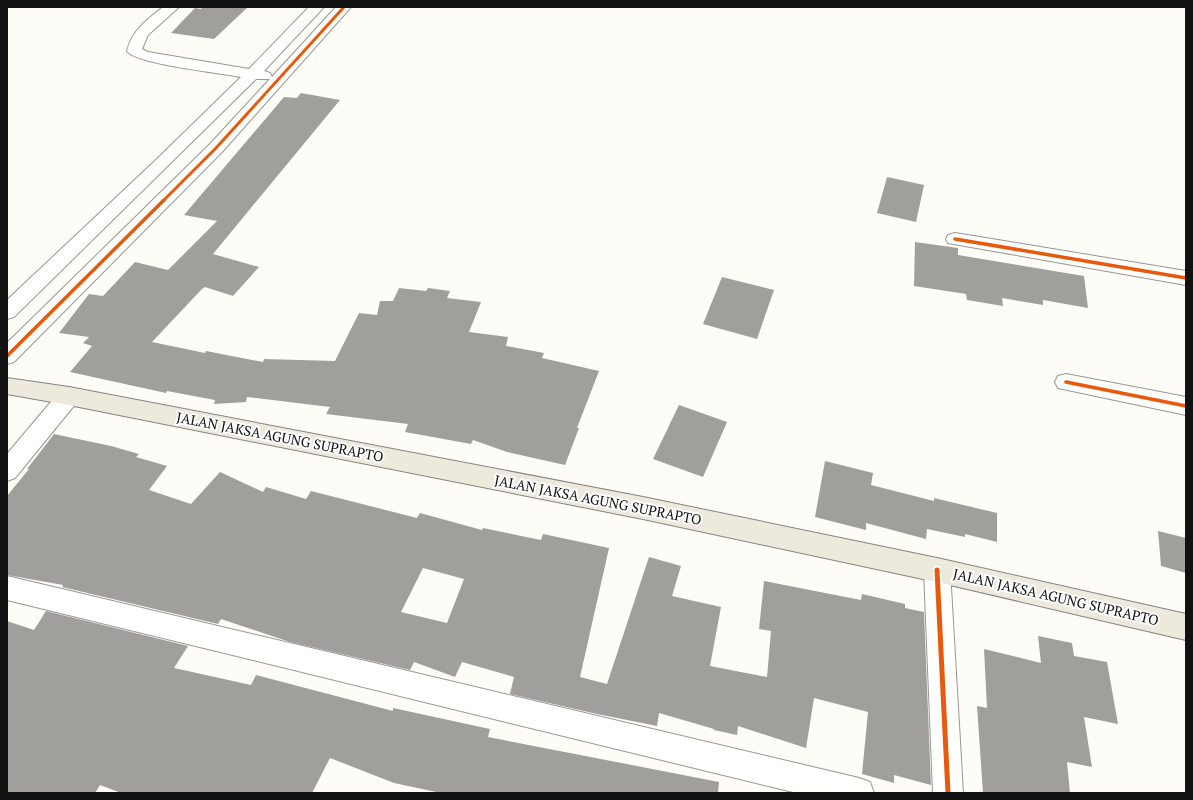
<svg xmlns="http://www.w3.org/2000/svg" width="1193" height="800" font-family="'PT Serif',serif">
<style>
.building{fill:#a19f9c;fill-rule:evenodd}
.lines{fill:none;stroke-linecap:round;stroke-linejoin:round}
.minor-casing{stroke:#979795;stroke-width:2}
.major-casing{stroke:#858482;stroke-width:2}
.minor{fill:#fffffe;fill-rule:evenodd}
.major{fill:#ede9dc;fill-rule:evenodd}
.cycleway-far2-casing{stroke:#fff;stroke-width:5}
.cycleway-far1-casing{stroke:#fff;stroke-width:6}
.cycleway-casing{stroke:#fff;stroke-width:8}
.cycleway-far2{stroke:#e8590c;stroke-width:3}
.cycleway-far1{stroke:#e8590c;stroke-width:3.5}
.cycleway{stroke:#e8590c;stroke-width:5}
.labels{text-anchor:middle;stroke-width:4;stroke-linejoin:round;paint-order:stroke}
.street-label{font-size:14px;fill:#111;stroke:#fff}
</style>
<rect width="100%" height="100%" fill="#fdfcf7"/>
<path class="building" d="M202,7h46l-34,32 -43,-6 24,-25 6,1z
M301,93l39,7 -127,154 46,13 -26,29 -28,-9 -3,2 -50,53 53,11 1,-2 57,11 1,-3 71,2 24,-48 18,2 3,-14h13l6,-13 27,3 2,-3 22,3 -3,7 34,4 -12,30 39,5 -2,9 38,7 -2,5 57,13 -22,57h2l-14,37 -58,-13 -34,-12 -2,4 -66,-12 3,-8 -82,-10 4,-7 -83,-10 -1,5 -32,2 1,-4 -48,-9 -1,2 -96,-21 22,-26 -9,-3 6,-6 -30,-4 30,-39 14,2 32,-34 33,8 49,-49 -33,-6 100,-118 13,1z
M887,177l37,8 -8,37 -39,-9z
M915,242l43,6v7l126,21 4,32 -45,-8v5l-41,-7 1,8 -36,-6 -1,-6 -52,-8z
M722,277l52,13 -17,49 -54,-15z
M679,405l48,17 -24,55 -50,-18z
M54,434l57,12 28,8 -3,3 31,9 -18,24 42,14 29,-32 43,20 3,-5 40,12 5,-8 106,27 3,-5 62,17 1,-2 58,12 2,-6 66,14 -29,129 27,7 42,-127 32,9 -9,30 49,11 -11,59 57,11 4,-46 -12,-2 5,-48 97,19 1,-6 43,10v4l19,4 7,173 -37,-10v8l-32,-9 6,-62 -54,-14 -8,50 -68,-22 -1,9 -23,-5v-1l-55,-16 -2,13 -60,-12 -87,-20 4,-17 -52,-15 -7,15 -41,-15 -4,8 -120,-28 -69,-23 -3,5 -156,-37 1,-2 -56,-10v-79l22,-27h-2zM423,568l41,11 -17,44 -46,-11z
M825,461l48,12 -2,12 63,16v-3l63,15v29l-32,-8v3l-38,-8 -1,10 -60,-16v7l-51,-13z
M1158,531l28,7v35l-25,-7z
M46,611l142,35 -14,22 77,17 5,-10 137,36v-3l97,21 -2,8 231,45 -1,11h-277l-47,-10 -64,-25 -18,35h-191l-21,-8 -5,8h-88v-172l27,9z
M1038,636l34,7 2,13 33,6 11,62 -34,-7 8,50 -25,-5 3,31h-87l-6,-87 10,2 -3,-59 57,14z"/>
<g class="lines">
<g class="minor-casing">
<path id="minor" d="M163,7h16l-31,28 -6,14 6,3 101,17 60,-62h15l-60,64 6,2 2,4 64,-70h15l-129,145 -208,210 -7,2v-21l203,-199 60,-65h-14l-242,238 -7,2v-19l151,-142 83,-81c-19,-4 -106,-13 -114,-26 5,-21 21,-32 36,-44z
M955,233l231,38v14l-238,-42 -2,-4 2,-4z
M1066,374l120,23v18l-128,-27 -3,-6 3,-6z
M69,387l8,3 3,6 -3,6 -62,76 -8,3v-27l54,-64z
M937,558l9,4 4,8 13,223h-30l-9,-223 4,-8z
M7,576l852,202 11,4 4,11h-77l-790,-193z"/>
</g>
<g class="major-casing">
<path id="major" d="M7,378l62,9 574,110 294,61 249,56v26l-249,-58 -294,-63 -574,-114 -62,-11z"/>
</g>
<use href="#minor" class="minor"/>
<use href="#major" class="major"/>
<g class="cycleway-far2-casing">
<path id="cycleway-far2" d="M163,201l53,-53 128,-141"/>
</g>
<g class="cycleway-far1-casing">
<path id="cycleway-far1" d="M955,239l231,39
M7,356l157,-156
M1066,382l120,24"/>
</g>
<g class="cycleway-casing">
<path id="cycleway" d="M937,570l11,223"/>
</g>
<use href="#cycleway-far2" class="cycleway-far2"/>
<use href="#cycleway-far1" class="cycleway-far1"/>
<use href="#cycleway" class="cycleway"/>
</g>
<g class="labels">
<g class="street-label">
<text transform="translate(280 437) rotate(11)" y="5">JALAN JAKSA AGUNG SUPRAPTO</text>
<text transform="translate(598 500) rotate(11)" y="5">JALAN JAKSA AGUNG SUPRAPTO</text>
<text transform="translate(1056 597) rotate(13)" y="5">JALAN JAKSA AGUNG SUPRAPTO</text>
</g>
</g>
<rect width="1193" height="800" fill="none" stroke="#111111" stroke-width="16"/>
</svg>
